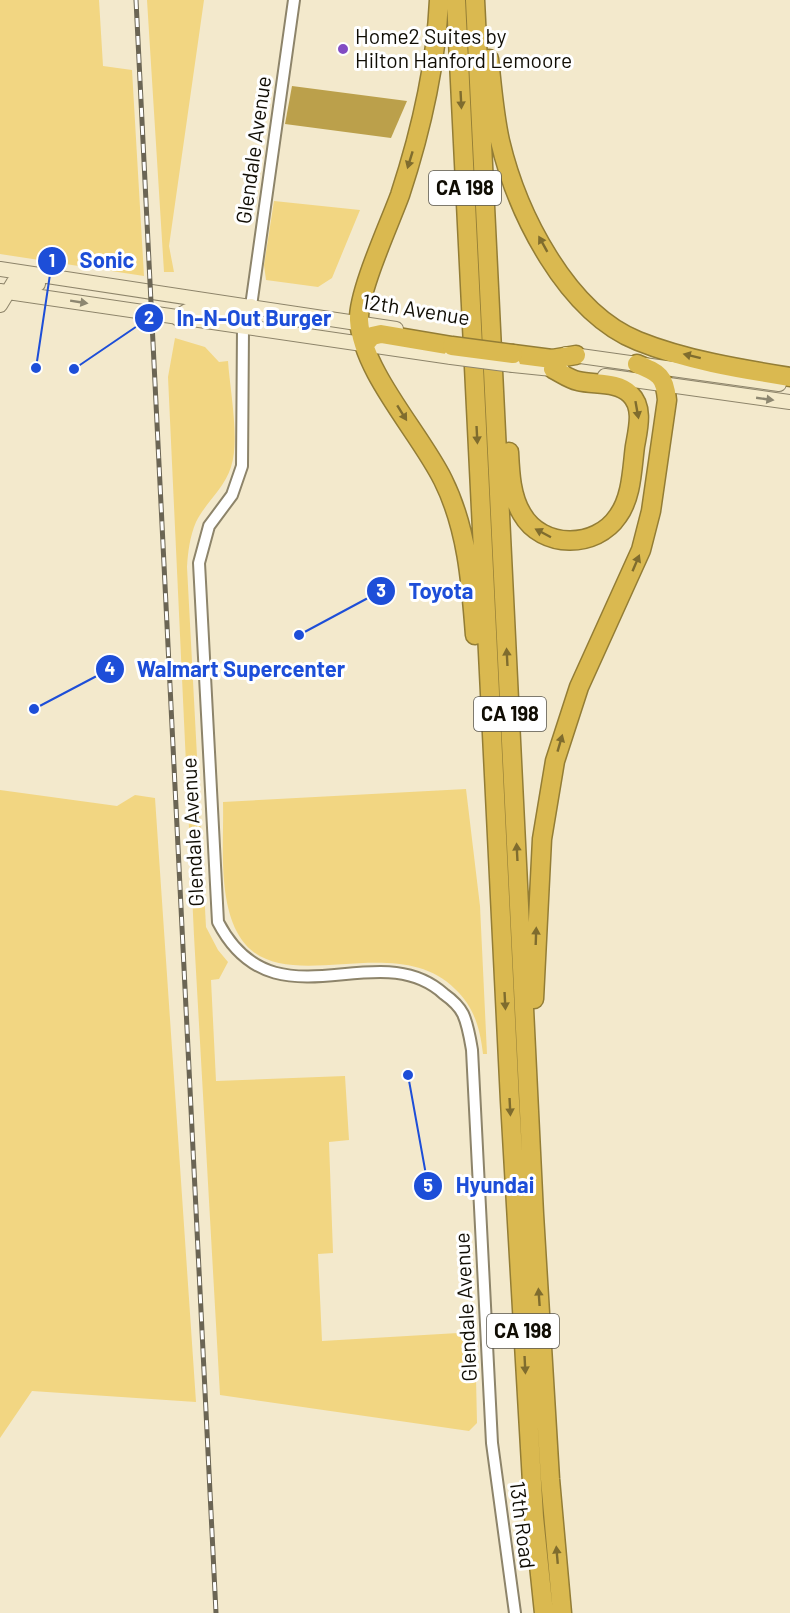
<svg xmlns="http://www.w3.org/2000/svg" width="790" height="1613" font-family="Barlow,sans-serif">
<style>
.green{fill:#f2d682}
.water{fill:#bba04b}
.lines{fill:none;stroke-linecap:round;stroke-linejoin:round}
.street-casing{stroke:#8d846a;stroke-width:14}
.secondary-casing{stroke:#8d846a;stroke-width:16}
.highway-casing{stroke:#937d35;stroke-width:21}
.street{stroke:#fff;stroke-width:10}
.secondary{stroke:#f4eaca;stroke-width:14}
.highway{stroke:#dab950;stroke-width:18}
.rail-casing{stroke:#6b6554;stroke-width:5}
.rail{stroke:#fff;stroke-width:3;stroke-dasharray:9;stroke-linecap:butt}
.secondary-bridge-casing{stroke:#8d846a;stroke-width:16;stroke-linecap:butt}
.highway-bridge-casing{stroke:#937d35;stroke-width:21;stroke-linecap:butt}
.secondary-bridge{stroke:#f4eaca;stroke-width:14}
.highway-bridge{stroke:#dab950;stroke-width:18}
.oneway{fill:#7f6c2e}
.oneway2{fill:#8d8771}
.poi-dot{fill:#824cc3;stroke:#fff;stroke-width:2}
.labels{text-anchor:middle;stroke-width:6;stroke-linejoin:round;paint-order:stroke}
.shield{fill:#fff;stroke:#58564f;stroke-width:1.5}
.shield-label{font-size:20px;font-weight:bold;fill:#100d04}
.poi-label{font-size:21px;fill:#100d04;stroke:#fff;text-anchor:start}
.street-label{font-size:21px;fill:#100d04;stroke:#fff}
.leader{fill:none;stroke:#1d4ed8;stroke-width:2}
.callout-dot{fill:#1d4ed8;stroke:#fff;stroke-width:2}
.mark-label{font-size:18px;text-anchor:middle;font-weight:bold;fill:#fff}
.callout-label{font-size:22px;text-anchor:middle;font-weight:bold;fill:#1d4ed8;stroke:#fff;stroke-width:6;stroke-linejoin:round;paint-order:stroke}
</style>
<rect width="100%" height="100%" fill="#f3e9cc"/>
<path class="green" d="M0,0h99l4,66 29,4 12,206 -144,-22z
M147,0h57l-35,246 5,26h-10z
M274,201l86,9 -28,68 -14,9 -52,-7 -2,-15z
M175,338l30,9 14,15 9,-1c2,30 12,79 3,106 -7,22 -25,35 -35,55 -6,14 -8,29 -9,45l19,360 12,23 10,12 -9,17 -8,1 5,101 129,-5 4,64 -20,2 4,111 -15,1 4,87 153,-9 2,91 -8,8 -249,-36 -26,-459 -26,-559z
M466,789l14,117 7,148h-4c-3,-26 -9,-47 -28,-65 -62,-62 -180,16 -218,-57 -19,-37 -13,-89 -14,-130z
M0,790l117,16 18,-11 20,3 41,604 -164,-11 -32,47z"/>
<path class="water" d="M292,86l115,15 -16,37 -106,-14z"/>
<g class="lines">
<g class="street-casing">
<path id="street" d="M251,306l43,-306
M243,328l-1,138 -10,29 -23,31 -10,37 19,359c56,108 159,11 226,72 7,5 15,12 19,20 5,11 7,24 9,36l20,393 23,170"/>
</g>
<g class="secondary-casing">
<path id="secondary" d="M0,269l396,60
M0,291l451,66
M0,305l14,-23 24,2
M177,318c22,-23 51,5 74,-12
M566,354l213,30
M513,365l49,5
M605,376l185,26"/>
</g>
<g class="highway-casing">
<path id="highway" d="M439,0c-3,68 -18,131 -39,195 -11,30 -42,97 -41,125 3,52 61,113 84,160 24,48 28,102 32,155
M456,0l54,1101 24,416 10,96
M475,0l59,1214 16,265 12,134
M489,59c3,27 5,55 11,82 17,72 66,171 138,200 47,19 102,28 152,36
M365,344l7,-8 9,-2 71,12
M513,354l39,5 24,-4
M509,452c1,21 2,44 13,62 20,35 74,35 96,2 14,-19 14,-48 17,-70 3,-17 9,-39 -5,-52 -13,-13 -36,-9 -52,-13 -9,-2 -17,-8 -25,-12
M534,999l8,-160 13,-78 24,-74 62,-137 10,-39 16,-111c-2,-24 -8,-27 -30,-36"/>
</g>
<use href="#street" class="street"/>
<use href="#secondary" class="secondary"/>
<use href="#highway" class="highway"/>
<g class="rail-casing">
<path id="rail" d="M136,0l80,1613"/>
</g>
<use href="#rail" class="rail"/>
<g class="secondary-bridge-casing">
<path id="secondary-bridge" d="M451,357l62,8"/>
</g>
<g class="highway-bridge-casing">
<path id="highway-bridge" d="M452,346l61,8"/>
</g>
<use href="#secondary-bridge" class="secondary-bridge"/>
<use href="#highway-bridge" class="highway-bridge"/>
</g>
<defs><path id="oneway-solid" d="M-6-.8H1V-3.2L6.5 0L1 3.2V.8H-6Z" transform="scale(1.5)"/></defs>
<g class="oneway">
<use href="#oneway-solid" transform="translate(461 100) rotate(87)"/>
<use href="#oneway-solid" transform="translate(410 160) rotate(107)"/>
<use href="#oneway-solid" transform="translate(543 244) rotate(-119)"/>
<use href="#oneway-solid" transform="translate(692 356) rotate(-166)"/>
<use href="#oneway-solid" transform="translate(637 410) rotate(80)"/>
<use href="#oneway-solid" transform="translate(402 413) rotate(58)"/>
<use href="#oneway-solid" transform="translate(477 435) rotate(87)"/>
<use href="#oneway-solid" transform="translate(543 533) rotate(-152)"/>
<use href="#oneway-solid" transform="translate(636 563) rotate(-67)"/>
<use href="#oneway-solid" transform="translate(507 657) rotate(-93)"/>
<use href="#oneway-solid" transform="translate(560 743) rotate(-74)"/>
<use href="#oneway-solid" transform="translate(517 852) rotate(-93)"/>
<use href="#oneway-solid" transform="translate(536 936) rotate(-88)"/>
<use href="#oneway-solid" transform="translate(505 1001) rotate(87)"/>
<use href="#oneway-solid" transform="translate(510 1107) rotate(87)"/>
<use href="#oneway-solid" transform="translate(539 1297) rotate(-94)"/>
<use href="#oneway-solid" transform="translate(525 1365) rotate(87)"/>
<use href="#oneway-solid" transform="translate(557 1555) rotate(-95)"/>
</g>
<g class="oneway2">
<use href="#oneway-solid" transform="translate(79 302) rotate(9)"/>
<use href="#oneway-solid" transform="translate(765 399) rotate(8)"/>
</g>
<circle class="poi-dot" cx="343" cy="49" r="6"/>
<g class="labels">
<g class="shield">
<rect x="429" y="171" width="72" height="34" rx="4.5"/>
<rect x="474" y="697" width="72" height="34" rx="4.5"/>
<rect x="487" y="1314" width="72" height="34" rx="4.5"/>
</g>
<g class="shield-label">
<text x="465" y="195">CA 198</text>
<text x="510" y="721">CA 198</text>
<text x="523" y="1338">CA 198</text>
</g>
<g class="poi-label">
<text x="355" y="44">Home2 Suites by<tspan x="355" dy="24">Hilton Hanford Lemoore</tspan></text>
</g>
<g class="street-label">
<text transform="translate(254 150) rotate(-82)" y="7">Glendale Avenue</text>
<text transform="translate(416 310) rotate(9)" y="7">12th Avenue</text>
<text transform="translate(193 832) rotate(-93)" y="7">Glendale Avenue</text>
<text transform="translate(466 1307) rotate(-93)" y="7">Glendale Avenue</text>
<text transform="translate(522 1525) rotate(83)" y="7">13th Road</text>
</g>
</g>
<path class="leader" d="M36 368L52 261M74 369L149 318M299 635L381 591M34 709L110 669M408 1075L428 1186"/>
<g class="callout-dot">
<circle cx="36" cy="368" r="6"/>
<circle cx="74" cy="369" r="6"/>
<circle cx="299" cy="635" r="6"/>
<circle cx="34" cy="709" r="6"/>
<circle cx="408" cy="1075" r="6"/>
<circle cx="52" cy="261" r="15"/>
<circle cx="149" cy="318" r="15"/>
<circle cx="381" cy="591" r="15"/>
<circle cx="110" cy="669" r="15"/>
<circle cx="428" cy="1186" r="15"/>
</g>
<g class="mark-label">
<text x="52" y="267">1</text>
<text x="149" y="324">2</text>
<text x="381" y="597">3</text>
<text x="110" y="675">4</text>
<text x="428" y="1192">5</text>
</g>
<g class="callout-label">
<text x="107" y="268">Sonic</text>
<text x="254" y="326">In-N-Out Burger</text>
<text x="441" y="599">Toyota</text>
<text x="241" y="677">Walmart Supercenter</text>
<text x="495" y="1193">Hyundai</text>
</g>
</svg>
